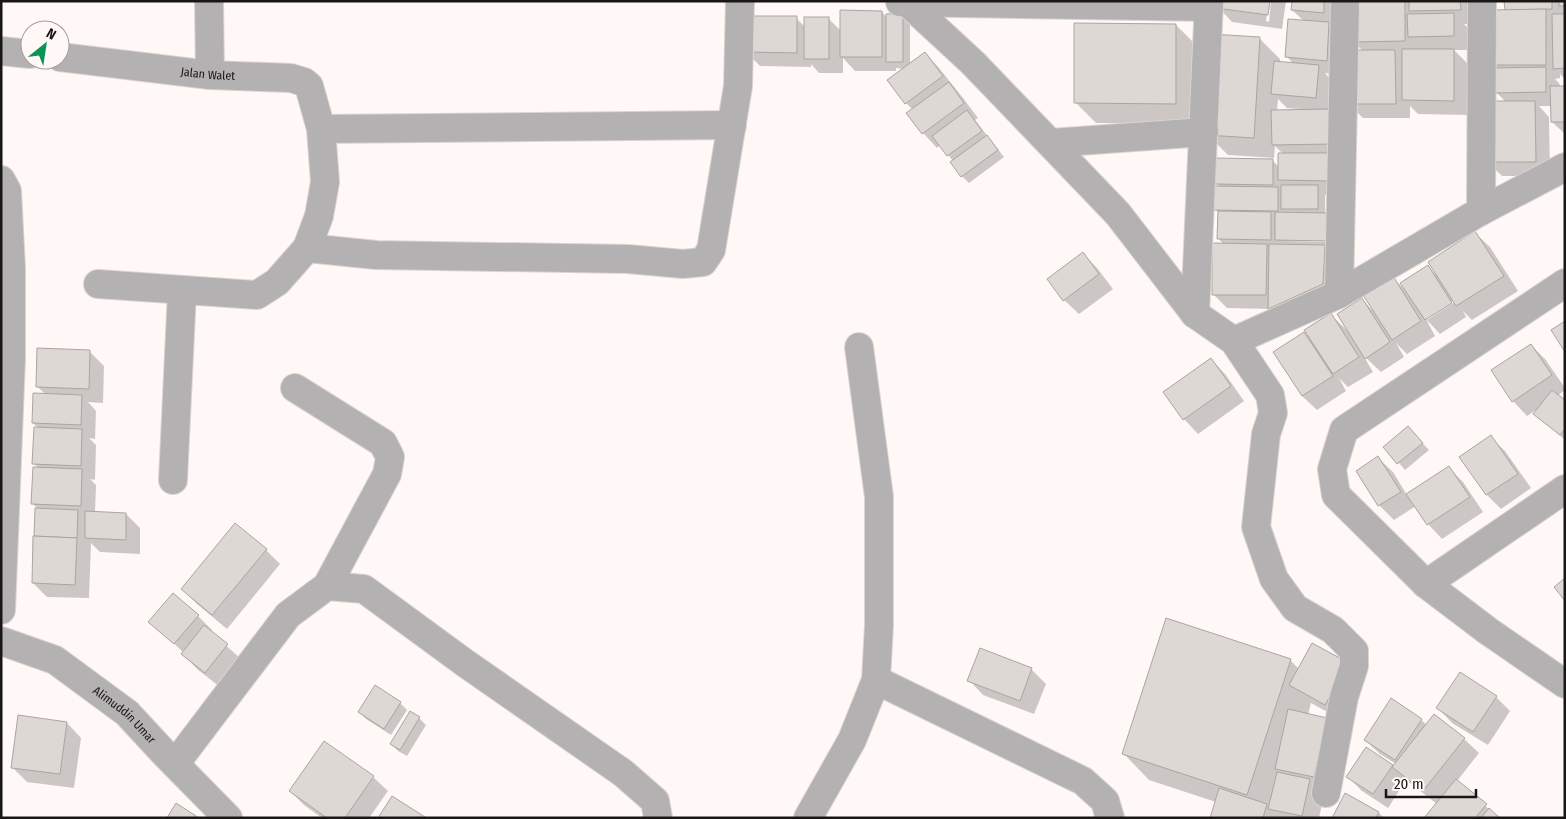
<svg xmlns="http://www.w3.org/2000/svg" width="1566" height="819" font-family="'Fira Sans Condensed',sans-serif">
<rect width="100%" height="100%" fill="#fff8f6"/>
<g fill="#0003" fill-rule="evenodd">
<polygon points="1269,1 1266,21 1269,22 1271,1 1286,1 1282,29 1232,22 1218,7"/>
<path d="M1293 1H1340L1338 27 1332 26 1343 37 1341 75 1325 73 1332 81 1330 110 1346 125 1347 158H1334L1345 169V195H1325V214H1327L1342 228V255L1333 254 1339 260 1337 298 1284 322 1270 309 1227 308 1213 294V244L1224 245 1219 239V213L1216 210V187H1220L1217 184V159L1272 160 1279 167V154H1283L1275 146 1274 158 1228 155 1207 134 1212 35 1259 38 1280 59V63L1294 64 1287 57 1289 20 1304 21 1292 10ZM1278 99 1287 108 1300 109V111H1277ZM1289 239H1334V242L1289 241Z"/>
<polygon points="1352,1 1474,1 1475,24 1464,24 1468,28 1468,50 1454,50 1468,64 1468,115 1418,114 1410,106 1410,118 1363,118 1349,104 1363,51 1353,41"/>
<polygon points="1506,1 1565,1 1565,79 1560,74 1560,78 1555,79 1559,83 1560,87 1565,87 1565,134 1552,122 1552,106 1539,106 1549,117 1550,176 1502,176 1488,162 1506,102 1496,92 1498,69 1493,65 1506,11"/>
<polygon points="882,12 887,18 903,15 910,22 910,64 925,53 939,68 963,98 978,118 975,120 1004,157 969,183 962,176 953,161 940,145 937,148 923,133 913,110 906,103 904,69 896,68 896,71 855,71 843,58 843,73 819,73 811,64 811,67 760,66 746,52 796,18 805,27 828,18 841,31"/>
<polygon points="1176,25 1197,46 1196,124 1096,123 1075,102"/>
<path d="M1475 233 1490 247 1518 291 1472 320 1463 311 1466 317 1440 334 1426 319 1435 336 1407 354 1396 343 1404 357 1381 372 1363 355 1373 372 1348 387 1339 378 1346 391 1317 410 1302 396 1304 333 1313 342 1331 315 1349 332 1362 299 1372 310 1393 278 1406 291 1428 267 1437 276ZM1457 298 1458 300 1427 320V317Z"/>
<polygon points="1083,254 1097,268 1113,289 1079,314 1064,300"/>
<polygon points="1531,345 1545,359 1565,388 1565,390 1557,396 1565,402 1565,440 1535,414 1539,408 1527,416 1513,401"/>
<polygon points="90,352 104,366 103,403 88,402 96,411 95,439 89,438 96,445 95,480 90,479 96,485 95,513 126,514 140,528 140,554 100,552 91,543 89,598 47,597 33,583 36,509 38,509 33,504 39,469 34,463 39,429 33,423 46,395 37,386"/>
<polygon points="1211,359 1225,374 1244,401 1198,434 1184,419"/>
<polygon points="1415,435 1429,450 1405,470 1385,447"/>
<polygon points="1490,437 1505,451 1531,488 1501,509 1487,495 1461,457"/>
<polygon points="1378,458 1393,472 1407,495 1449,468 1463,482 1483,512 1442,539 1428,524 1416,506 1394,520 1379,505 1357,471"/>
<polygon points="266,550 280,564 227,629 197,604 182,589"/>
<polygon points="198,616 212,630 211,632 241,659 220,687 197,669 183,654 184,653 150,621"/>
<polygon points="1312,645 1340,719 1311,703 1308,715 1326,719 1324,795 1319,818 1211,818 1216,802 1149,780 1123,753 1290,660 1299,669"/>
<polygon points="1031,669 1046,684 1034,714 983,695 969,680"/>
<polygon points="376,687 400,703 407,710 391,735 366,719 359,712"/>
<polygon points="1496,697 1510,711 1488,745 1452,723 1438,708"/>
<polygon points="419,718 426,725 407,756 398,751 391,744"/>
<polygon points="1421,720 1427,725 1464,739 1479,753 1457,781 1499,818 1425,818 1437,804 1406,780 1388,808 1362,791 1348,777 1366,749 1394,767 1396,764 1380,754 1365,740"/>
<polygon points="67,723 81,738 74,788 27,782 12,767"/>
<polygon points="373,777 388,791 369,818 322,818 304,805 290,791"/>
<polygon points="1379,813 1384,818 1333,818"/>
</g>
<g fill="#ded8d4" stroke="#aaa5a1">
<polygon points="1217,1 1270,1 1268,15 1216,8"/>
<polygon points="1292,1 1324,1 1324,13 1291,10"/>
<polygon points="1351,1 1405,1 1405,41 1352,42"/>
<polygon points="1409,1 1460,1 1461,10 1409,11"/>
<polygon points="1504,1 1552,1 1552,9 1505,10"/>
<rect x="1559" y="1" width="6" height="5"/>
<polygon points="1546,9 1546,65 1492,65 1491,10"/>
<polygon points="840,10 882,11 882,57 840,57"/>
<polygon points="903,13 903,62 886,62 886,14"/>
<polygon points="1454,13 1454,36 1408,37 1407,14"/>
<polygon points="1552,14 1565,14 1565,68 1553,69"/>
<polygon points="745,16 797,16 797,53 745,52"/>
<rect x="804" y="17" width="25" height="42"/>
<polygon points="1288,19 1329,22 1327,61 1285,57"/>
<polygon points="1074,23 1176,24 1176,104 1074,103"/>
<polygon points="1211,34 1260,37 1254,138 1206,135"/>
<polygon points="1402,49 1454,49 1454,101 1402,100"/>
<polygon points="1346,50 1395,50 1396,104 1347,104"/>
<polygon points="925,52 943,76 905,104 887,80"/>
<polygon points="1274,61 1319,65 1316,98 1271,94"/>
<polygon points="1546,67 1546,92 1495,93 1494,68"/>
<polygon points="949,82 964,103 922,134 906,113"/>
<polygon points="1550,86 1565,86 1565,122 1551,122"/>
<polygon points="1486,101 1535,101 1536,162 1487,162"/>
<polygon points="1332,109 1333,144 1272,145 1271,110"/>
<polygon points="967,110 982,131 947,156 932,136"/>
<polygon points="987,135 998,150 961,177 950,162"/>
<polygon points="1278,153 1331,153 1331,181 1278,180"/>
<polygon points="1216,158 1273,159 1273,185 1215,184"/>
<rect x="1281" y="185" width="37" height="24"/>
<polygon points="1214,186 1278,187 1278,211 1214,210"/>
<polygon points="1218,211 1271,212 1271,240 1217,239"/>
<polygon points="1275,212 1328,213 1328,241 1275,240"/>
<polygon points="1475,231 1504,276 1456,306 1428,262"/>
<polygon points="1212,243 1267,244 1266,295 1212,295"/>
<polygon points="1269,244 1325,245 1323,284 1268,309"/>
<polygon points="1083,252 1099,274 1063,301 1047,279"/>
<polygon points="1428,265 1452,303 1425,320 1400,283"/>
<polygon points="1393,276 1421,321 1392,340 1363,295"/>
<polygon points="1362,298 1390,342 1365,359 1337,314"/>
<polygon points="1331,313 1359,357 1333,374 1304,330"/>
<polygon points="1565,321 1565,352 1551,330"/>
<polygon points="1304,332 1333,376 1302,396 1273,352"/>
<polygon points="1531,344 1552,375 1512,402 1491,370"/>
<polygon points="37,348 90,350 89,389 36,387"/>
<polygon points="1211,358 1231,386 1183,420 1163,392"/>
<polygon points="1552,390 1565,400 1565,429 1560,435 1533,414"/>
<polygon points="33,393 82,395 81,425 32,423"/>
<polygon points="1408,426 1423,443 1397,464 1383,447"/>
<polygon points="34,427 82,429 81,466 32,464"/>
<polygon points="1491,435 1518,474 1486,495 1459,457"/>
<polygon points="1378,456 1401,492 1378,506 1356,471"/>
<polygon points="1449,466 1470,497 1427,525 1406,494"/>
<polygon points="33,467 82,469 81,506 31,504"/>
<polygon points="35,508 78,510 77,538 34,536"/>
<polygon points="85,511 126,513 126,540 85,538"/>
<polygon points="235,523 267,549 212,615 181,589"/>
<polygon points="33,536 77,538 75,585 32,583"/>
<polygon points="1565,578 1565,601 1554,587"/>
<polygon points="173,593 199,615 174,644 148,622"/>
<polygon points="1166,618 1291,659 1247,795 1122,754"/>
<polygon points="204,625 228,644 205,673 181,654"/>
<polygon points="1312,643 1349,663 1325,705 1289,685"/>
<polygon points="980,648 1032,668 1020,701 967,681"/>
<polygon points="1460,672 1497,696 1473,732 1436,708"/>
<polygon points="375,685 401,702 384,729 358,712"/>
<polygon points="1391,698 1422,719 1395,760 1364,740"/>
<polygon points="1288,709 1327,718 1314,777 1275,769"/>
<polygon points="410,711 420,717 400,750 390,744"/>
<polygon points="1434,714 1465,738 1423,791 1392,767"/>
<polygon points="18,715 67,722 60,774 11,768"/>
<polygon points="324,741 374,776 345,818 327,818 289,791"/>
<polygon points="1366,747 1393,765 1373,794 1346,777"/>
<polygon points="1277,772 1310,779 1302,816 1268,809"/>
<polygon points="1456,779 1487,804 1475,818 1424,818"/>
<polygon points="1219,788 1267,804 1263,818 1210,818"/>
<polygon points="1345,793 1379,812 1376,818 1332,818"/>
<polygon points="392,796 425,817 425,818 378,818"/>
<polygon points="176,803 199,818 167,818"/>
<polygon points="1489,808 1500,818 1481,818"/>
</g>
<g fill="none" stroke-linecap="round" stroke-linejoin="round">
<defs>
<g id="minor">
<polyline points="209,1 210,75"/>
<polyline points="900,2 1209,7"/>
<polyline points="907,2 973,63 1118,214 1195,314 1234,341 1270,395 1273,413 1266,434 1256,527 1274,579 1295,608 1333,630 1354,651 1354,666 1344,697 1326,793"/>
<polyline points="1,51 30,54"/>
<path id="s1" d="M60 57 210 75 291 78 304 82 309 86 321 129 325 182 319 216 307 248 277 282 257 295 98 284"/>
<polyline points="321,129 732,125"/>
<polyline points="1051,143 1204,132"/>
<polyline points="1,180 7,191 11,268 11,359 1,610"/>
<polyline points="1481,211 1482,1"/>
<polyline points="307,248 376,255 628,259 683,264 703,262 711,250 738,86 740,1"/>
<polyline points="1565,283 1344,430 1332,469 1336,495 1426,584 1488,631 1565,684"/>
<polyline points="1339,294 1345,1"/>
<polyline points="1195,314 1209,1"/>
<polyline points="1234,341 1339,294 1481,211 1565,167"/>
<polyline points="859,347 879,497 879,625 876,680 1083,781 1105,801 1110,818"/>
<polyline points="295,388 383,443 390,457 387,474 327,586"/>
<polyline points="173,480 182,291"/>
<polyline points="1426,584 1565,489"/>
<path id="s2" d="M1 641 55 660 127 713 165 754 228 818"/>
<polyline points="175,764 288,615 327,586 364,589 465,663 623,773 655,801 658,818"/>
<polyline points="808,818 852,740 876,680"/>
</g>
</defs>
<use href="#minor" stroke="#dad4d2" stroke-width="30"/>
<use href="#minor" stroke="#b4b1b2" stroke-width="28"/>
</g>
<g text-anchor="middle" stroke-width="4" stroke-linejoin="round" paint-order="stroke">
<g font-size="12" fill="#191616" stroke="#fff8f6">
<text dy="4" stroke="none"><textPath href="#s1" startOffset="149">Jalan Walet</textPath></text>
<text dy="4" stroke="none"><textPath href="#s2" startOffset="146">Alimuddin Umar</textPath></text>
</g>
</g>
<rect width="1566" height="819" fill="none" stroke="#191616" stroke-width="5"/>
<g transform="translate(45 45) rotate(30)"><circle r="24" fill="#fff8f6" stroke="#a39e9c"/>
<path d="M0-4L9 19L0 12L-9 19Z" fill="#0c9454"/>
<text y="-8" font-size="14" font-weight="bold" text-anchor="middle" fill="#191616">N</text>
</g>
<path d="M1386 789v8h90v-8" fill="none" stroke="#191616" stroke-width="2.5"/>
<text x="1394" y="789" font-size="15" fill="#191616" stroke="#fff8f6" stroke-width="4" paint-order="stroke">20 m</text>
</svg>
